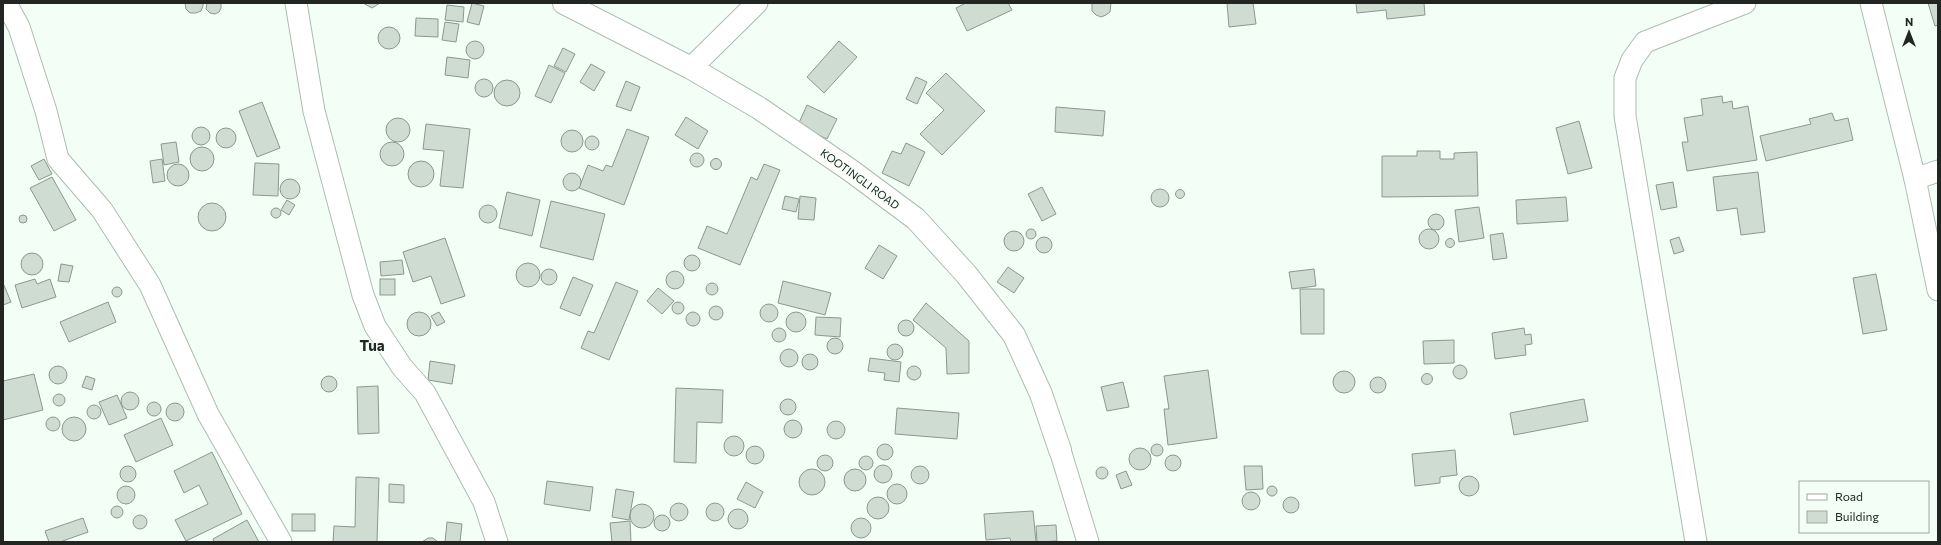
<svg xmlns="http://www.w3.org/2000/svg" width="1941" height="545" font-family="Commissioner,sans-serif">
<rect width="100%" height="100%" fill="#f3fff6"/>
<g fill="#cedcd2" stroke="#8b988f">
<polygon points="185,3 203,3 203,6 201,11 196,13 190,13 186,9"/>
<polygon points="207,3 221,3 221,8 219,12 215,14 210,13 206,9"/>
<polygon points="363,3 380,3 372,8"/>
<polygon points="472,3 484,6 479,25 467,22"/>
<polygon points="966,3 1008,3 1012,10 967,31 956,8"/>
<polygon points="1092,3 1111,3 1110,12 1106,15 1101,17 1096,15 1092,11"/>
<polygon points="1227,3 1253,3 1256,24 1229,27"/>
<polygon points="1356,3 1424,3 1425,15 1387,19 1386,10 1357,13"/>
<polygon points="1928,3 1938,3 1938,25 1935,26"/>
<polygon points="447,5 464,7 463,22 445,20"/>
<polygon points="416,18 438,19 438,37 415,36"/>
<polygon points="445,22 459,24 456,42 442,40"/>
<circle cx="389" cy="38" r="11"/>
<circle cx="475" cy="50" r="9"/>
<polygon points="839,41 857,57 824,93 807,77"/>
<polygon points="563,48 575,54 566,72 554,66"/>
<polygon points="447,57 470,60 468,78 445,75"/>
<polygon points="591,64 605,72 594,91 580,82"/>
<polygon points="549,65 565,73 551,103 535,96"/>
<polygon points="946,73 985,111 942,155 920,134 944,110 926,93"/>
<polygon points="916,77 927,82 917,104 906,99"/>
<circle cx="484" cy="88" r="9"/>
<circle cx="507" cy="93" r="13"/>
<polygon points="626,81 640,87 631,111 616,106"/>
<polygon points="1722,96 1723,103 1732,101 1733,109 1748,106 1757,160 1687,171 1682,142 1688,142 1684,118 1703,115 1701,99"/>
<polygon points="262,102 280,148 257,157 239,111"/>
<polygon points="807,105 837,119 827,139 798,125"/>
<polygon points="1056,107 1105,111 1103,136 1055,132"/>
<polygon points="1832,113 1835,121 1848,118 1853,140 1766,161 1760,136 1811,124 1809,119"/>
<polygon points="686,117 708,131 698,149 675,135"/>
<circle cx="398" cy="130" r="12"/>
<polygon points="1579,121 1592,168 1568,174 1556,128"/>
<polygon points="426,124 470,129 463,188 440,186 444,151 423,149"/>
<circle cx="201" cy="136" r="9"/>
<circle cx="226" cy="138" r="10"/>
<polygon points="627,129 649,137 624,205 579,188 588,165 603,171 606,165 612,167"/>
<circle cx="572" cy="141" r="11"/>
<circle cx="592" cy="143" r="7"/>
<circle cx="392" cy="154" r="12"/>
<polygon points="176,142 179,162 164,165 161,144"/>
<polygon points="906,143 925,152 909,186 882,173 892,151 901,154"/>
<circle cx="202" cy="159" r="12"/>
<polygon points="1417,151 1440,151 1440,159 1454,159 1454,153 1477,152 1478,196 1382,197 1382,156 1417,156"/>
<circle cx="697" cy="160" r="7"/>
<circle cx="716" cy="164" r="5.5"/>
<polygon points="44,159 52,174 39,180 31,166"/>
<polygon points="162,159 165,181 153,183 150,161"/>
<circle cx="421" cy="174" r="13"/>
<polygon points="255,163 279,164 278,196 253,195"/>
<polygon points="764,164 780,170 740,265 698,248 707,226 727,234 751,177 757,180"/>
<circle cx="178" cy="175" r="11"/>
<polygon points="1758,172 1765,232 1741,235 1737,208 1717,211 1713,177"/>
<circle cx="572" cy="182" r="9"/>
<polygon points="52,177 76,220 54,231 30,188"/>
<circle cx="290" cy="189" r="10"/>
<polygon points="1673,182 1677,207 1661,210 1656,185"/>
<polygon points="1042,187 1056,214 1042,221 1028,194"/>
<circle cx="1180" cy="194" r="4.5"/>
<circle cx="1160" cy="198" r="9"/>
<polygon points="507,192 540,200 532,236 499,228"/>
<polygon points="785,196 799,199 796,212 782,209"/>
<polygon points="800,196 816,198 814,220 798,219"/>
<polygon points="1566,197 1568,221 1517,224 1516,200"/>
<polygon points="287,200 295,205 289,215 281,210"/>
<polygon points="551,201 605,214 593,260 540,247"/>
<circle cx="212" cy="217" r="14"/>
<circle cx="488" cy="214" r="9"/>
<polygon points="1479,207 1484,238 1459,242 1455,210"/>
<circle cx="276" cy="213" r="5"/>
<circle cx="1436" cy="222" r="8"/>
<circle cx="23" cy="219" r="4"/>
<circle cx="1031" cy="234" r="5"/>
<circle cx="1429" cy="239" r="10"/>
<circle cx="1014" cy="241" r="10"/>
<polygon points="1503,233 1507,258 1493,260 1490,235"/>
<polygon points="1679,237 1684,251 1674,254 1670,240"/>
<circle cx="1044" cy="245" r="8"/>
<polygon points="445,238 465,296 441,304 431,276 413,282 403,252"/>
<circle cx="1450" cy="243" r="4.5"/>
<polygon points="879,245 897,256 883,279 865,268"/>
<circle cx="32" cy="264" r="11"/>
<circle cx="692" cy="263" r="8"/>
<polygon points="402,260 404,274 381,276 380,262"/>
<circle cx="528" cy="275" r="12"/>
<polygon points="61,264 73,266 69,282 58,281"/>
<polygon points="1008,267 1024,278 1014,293 997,282"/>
<polygon points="1314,269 1316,286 1292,289 1289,272"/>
<circle cx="549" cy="277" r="8"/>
<circle cx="675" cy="280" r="9"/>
<polygon points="1876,274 1887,330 1863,334 1853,278"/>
<polygon points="573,277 593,285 580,316 560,308"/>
<polygon points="35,279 37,284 50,279 56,297 22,308 15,285"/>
<rect x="380" y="279" width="15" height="16"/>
<polygon points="783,281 831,293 825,315 778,303"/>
<polygon points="616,282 638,291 609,360 581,348 588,331 594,333"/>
<polygon points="3,283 11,302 3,305"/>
<circle cx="712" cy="289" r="6"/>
<circle cx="117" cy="292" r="5"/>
<polygon points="658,288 674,301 662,314 647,301"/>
<polygon points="1300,289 1324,289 1324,334 1301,334"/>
<circle cx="678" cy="308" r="6"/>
<polygon points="108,302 116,322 69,342 60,322"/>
<polygon points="926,303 969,341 969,373 947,374 946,348 913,320"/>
<circle cx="769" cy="313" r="9"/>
<circle cx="716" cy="313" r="7"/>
<polygon points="439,312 445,322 437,326 431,316"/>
<circle cx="796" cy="322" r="10"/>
<circle cx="693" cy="319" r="7"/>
<circle cx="419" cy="324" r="12"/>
<polygon points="816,317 841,318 840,337 815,335"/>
<circle cx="906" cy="328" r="8"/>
<polygon points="1524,328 1525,335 1531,334 1532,344 1525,345 1526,355 1495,359 1492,333"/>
<circle cx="779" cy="335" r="7"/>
<circle cx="835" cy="346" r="8"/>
<polygon points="1454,340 1454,363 1424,364 1423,341"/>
<circle cx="895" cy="352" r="8"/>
<circle cx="789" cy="358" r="9"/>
<circle cx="810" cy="362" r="8"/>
<polygon points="870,358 901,362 899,382 884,380 885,373 868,371"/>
<polygon points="430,361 455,365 452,384 428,380"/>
<circle cx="1460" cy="372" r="7"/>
<circle cx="914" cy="373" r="7"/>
<circle cx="58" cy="375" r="9"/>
<polygon points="1208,370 1217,438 1168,445 1164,409 1169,409 1164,376"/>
<circle cx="1344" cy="382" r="11"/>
<circle cx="1427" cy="379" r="5.5"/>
<polygon points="34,374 43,410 3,420 3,381"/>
<polygon points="86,376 95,379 92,390 82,387"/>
<circle cx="329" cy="384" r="8"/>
<circle cx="1378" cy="385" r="8"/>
<polygon points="1123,382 1129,407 1107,411 1101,387"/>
<polygon points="378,386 379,433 358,434 357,387"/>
<polygon points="676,388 723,390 722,423 697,422 696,463 674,462"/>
<circle cx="130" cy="401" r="9"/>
<circle cx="59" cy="400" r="6"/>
<polygon points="117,395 127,418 109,425 99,402"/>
<circle cx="788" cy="407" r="8"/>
<polygon points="1584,399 1588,421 1514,435 1510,413"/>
<circle cx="154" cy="409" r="7"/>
<circle cx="175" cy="412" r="9"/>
<circle cx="94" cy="412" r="7"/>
<polygon points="897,408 959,413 957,439 895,434"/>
<circle cx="74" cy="429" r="12"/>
<circle cx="53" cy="424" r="7"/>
<polygon points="161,418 173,445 136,462 124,435"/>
<circle cx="793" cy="429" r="9"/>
<circle cx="836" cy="430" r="9"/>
<circle cx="734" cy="446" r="10"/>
<circle cx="1157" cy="450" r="6"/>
<circle cx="885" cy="452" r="8"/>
<circle cx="755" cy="455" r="9"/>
<circle cx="1140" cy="459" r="11"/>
<polygon points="1455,450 1457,475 1440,477 1440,483 1415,486 1412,454"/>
<polygon points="212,452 242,514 186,541 175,520 208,504 199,485 184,493 174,471"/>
<circle cx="825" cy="463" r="8"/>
<circle cx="1173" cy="463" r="8"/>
<circle cx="866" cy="463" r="7"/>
<circle cx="883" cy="474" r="9"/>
<circle cx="128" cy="474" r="8"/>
<circle cx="920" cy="475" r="9"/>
<polygon points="1244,466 1262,466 1263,489 1246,490"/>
<circle cx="1102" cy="473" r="6"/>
<circle cx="855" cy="480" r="11"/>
<circle cx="812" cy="482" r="13"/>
<polygon points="1126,471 1132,485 1121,489 1116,475"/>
<circle cx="1469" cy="486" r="10"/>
<polygon points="356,477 379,478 377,542 333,542 334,526 355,527"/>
<polygon points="547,481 593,487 590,511 544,504"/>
<polygon points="746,482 763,492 755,508 737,499"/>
<polygon points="389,484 404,485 404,503 389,502"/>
<circle cx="897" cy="494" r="10"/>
<circle cx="126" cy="495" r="9"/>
<circle cx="1272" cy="491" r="5"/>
<polygon points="616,489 634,492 629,520 612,517"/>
<circle cx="1251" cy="501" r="9"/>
<circle cx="1291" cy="505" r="8"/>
<circle cx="878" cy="508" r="11"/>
<circle cx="679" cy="512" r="9"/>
<circle cx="715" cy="512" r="9"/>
<circle cx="642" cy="516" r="12"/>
<circle cx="117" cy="512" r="6"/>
<circle cx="738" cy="519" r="10"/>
<polygon points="1033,511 1036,542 1011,542 1010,538 986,540 984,514"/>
<rect x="292" y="514" width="23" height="17"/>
<circle cx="140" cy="522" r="7"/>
<circle cx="662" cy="523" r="8"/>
<circle cx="861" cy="528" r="10"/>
<polygon points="83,518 88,532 60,542 49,542 45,531"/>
<polygon points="247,520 259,542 214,542 213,539"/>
<polygon points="630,521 631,542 612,542 610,523"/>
<polygon points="447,522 462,524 460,542 445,542"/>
<polygon points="1056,525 1057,541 1037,542 1036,526"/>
<polygon points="428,538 433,538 438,542 422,542"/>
</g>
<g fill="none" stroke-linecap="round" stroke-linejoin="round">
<defs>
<g id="street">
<polyline points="6,3 19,27 46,111 58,159 102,210 150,285 208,414 281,542"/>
<polyline points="296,3 314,111 363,295 375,326 402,367 425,393 484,502 497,542"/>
<polyline points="1871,3 1915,179 1938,290"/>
<polyline points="691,68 757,3"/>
<polyline points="1915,179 1938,171"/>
<polyline points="1060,450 1088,542"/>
<polyline points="1696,542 1625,116 1625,78 1632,60 1645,42 1745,3"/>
</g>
<polyline id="secondary" points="564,3 691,68 759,108 850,170 916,219 966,274 1014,335 1041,394 1060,450"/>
</defs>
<use href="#street" stroke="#aebcb2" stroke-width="23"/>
<use href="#secondary" stroke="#aebcb2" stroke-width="24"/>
<use href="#street" stroke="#fff" stroke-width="21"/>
<use href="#secondary" stroke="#fff" stroke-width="22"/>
</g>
<g text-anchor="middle" stroke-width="3" stroke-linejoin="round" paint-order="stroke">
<g font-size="11" fill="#212622" stroke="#f3fff6">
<text transform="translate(860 179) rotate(36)" y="4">KOOTINGLI ROAD</text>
</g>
<g font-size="15" font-weight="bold" fill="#212622" stroke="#f3fff6">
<text x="372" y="351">Tua</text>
</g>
</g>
<rect width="1941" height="545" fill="none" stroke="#212622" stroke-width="8"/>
<rect x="1799" y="481" width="130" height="52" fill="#f3fff6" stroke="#9fa8a1"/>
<rect x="1807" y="494" width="20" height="6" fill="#ffffff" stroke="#9fa8a1"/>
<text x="1835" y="501" font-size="12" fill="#212622">Road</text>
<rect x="1807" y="511" width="20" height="12" fill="#cedcd2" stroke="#9fa8a1"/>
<text x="1835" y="521" font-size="12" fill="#212622">Building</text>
<g transform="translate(1909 32)" stroke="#f3fff6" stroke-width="3" paint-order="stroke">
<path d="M0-3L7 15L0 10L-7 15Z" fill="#212622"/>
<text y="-6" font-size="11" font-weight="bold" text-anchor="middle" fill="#212622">N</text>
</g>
</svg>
